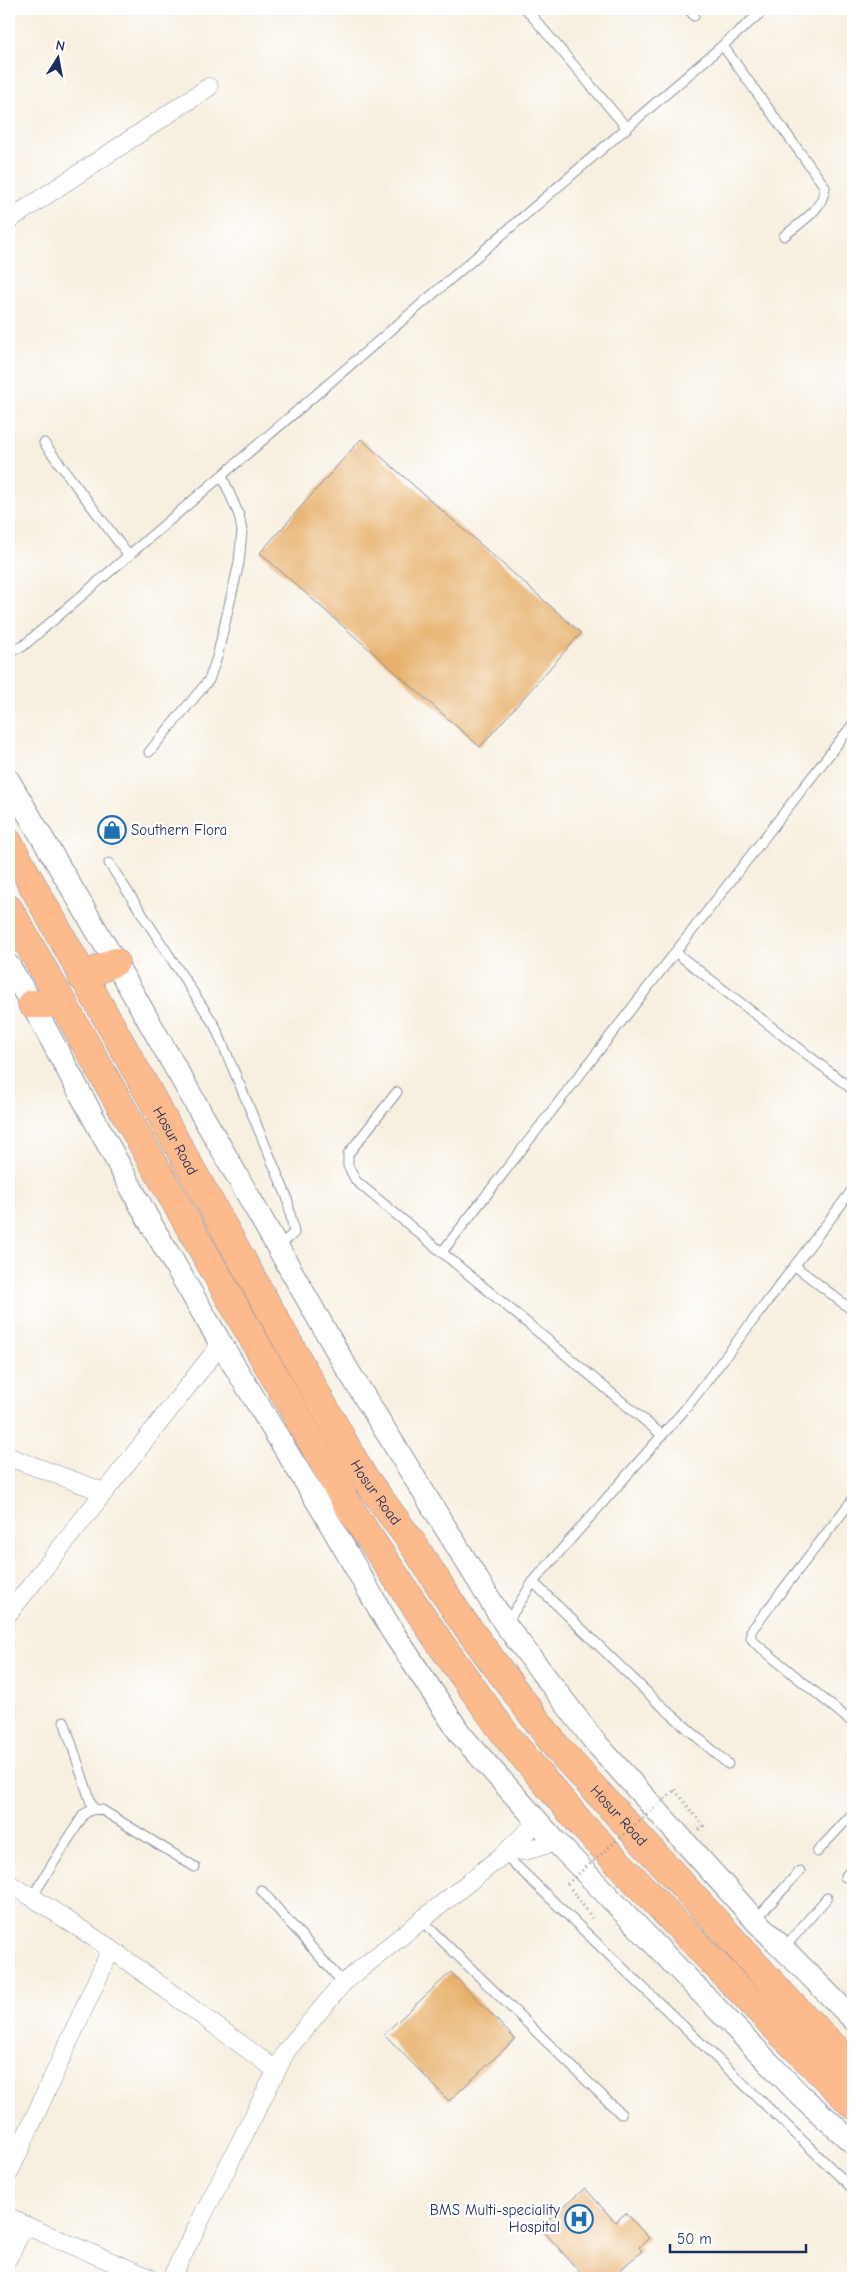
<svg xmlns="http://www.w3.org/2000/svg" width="862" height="2287" font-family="'Comic Neue',sans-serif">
<rect width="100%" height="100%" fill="#fff"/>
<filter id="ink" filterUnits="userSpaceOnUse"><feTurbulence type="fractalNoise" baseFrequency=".02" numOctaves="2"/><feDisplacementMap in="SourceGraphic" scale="10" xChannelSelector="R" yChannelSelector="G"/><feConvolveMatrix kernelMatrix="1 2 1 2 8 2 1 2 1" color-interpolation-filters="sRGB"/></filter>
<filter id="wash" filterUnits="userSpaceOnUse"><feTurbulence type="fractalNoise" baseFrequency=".0096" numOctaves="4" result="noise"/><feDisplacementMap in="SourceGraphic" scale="20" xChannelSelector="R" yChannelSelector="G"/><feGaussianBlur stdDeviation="1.12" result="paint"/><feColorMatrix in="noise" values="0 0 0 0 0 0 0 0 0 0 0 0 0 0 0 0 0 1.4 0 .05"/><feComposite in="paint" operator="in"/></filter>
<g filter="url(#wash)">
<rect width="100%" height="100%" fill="#f7efdf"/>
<g id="blocks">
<g fill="#e7b16c">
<polygon points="361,439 581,633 480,747 260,553"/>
<polygon points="451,1972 515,2039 449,2101 384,2034"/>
<polygon points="585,2188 615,2222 626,2213 649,2238 639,2247 642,2251 611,2278 585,2278 540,2227"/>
</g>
</g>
</g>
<g filter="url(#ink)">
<use href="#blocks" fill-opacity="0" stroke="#898f9e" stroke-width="1"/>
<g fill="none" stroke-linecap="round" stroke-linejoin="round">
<defs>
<g id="service">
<polyline points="526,9 627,128"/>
<polyline points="689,9 694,16"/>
<path d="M723 46 825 187C823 210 801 222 784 236"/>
<polyline points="44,443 129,556"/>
<polyline points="9,650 22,647 765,9"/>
<polyline points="149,752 209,680 217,657 239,563 242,531 239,515 222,476"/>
<polyline points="109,863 215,1026 287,1197 294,1233 279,1246"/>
<polyline points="675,952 853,1090"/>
<polyline points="397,1092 348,1154 348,1166 356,1181 662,1435"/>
<polyline points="442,1252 853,724"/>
<polyline points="795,1266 853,1311"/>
<polyline points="853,1499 751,1631 751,1638 755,1643 853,1723"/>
<polyline points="533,1582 655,1700 728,1764"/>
<polyline points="506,1624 533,1582 687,1407 853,1189"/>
<polyline points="64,1721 93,1809"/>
<polyline points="817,1852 853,1813"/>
<polyline points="504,1854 853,2189"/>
<polyline points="845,1877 853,1868"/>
<polyline points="261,1890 343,1983"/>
<polyline points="32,1897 84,1814 93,1809 102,1810 195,1867"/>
<polyline points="755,1920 800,1871"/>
<polyline points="422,1921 621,2114"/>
<polyline points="783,1949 827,1898"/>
</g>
<g id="minor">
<polyline points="9,220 209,87"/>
<polyline points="9,1457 104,1492"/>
<polyline points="9,1613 221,1344"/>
<polyline points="510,1850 524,1851 556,1842"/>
<polyline points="9,1884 32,1897 111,1949 9,2173"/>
<polyline points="111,1949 276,2070"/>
<polyline points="9,2217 24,2225 9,2257"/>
<polyline points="24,2225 150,2278"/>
<polyline points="171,2278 287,2050 343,1983 504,1854 538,1821"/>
</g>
<g id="tertiary">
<polyline points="9,781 115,962 346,1367 505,1624 595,1742 755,1920 853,2019"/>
<polyline points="9,966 32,1004 147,1217 221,1344 320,1506 392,1631 461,1735 556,1842 800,2095 853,2143"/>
</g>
<g id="trunk">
<path id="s1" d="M9 843 361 1473 413 1544 462 1620 558 1749 790 2003 853 2066"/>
<polyline points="9,909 347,1504 442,1646 508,1738 582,1825 783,2035 853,2105"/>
<polyline points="82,977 115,962"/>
<polyline points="32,1004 64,1004"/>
</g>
</defs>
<use href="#service" stroke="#898f9e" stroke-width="11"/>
<use href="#minor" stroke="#898f9e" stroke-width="19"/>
<use href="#tertiary" stroke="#898f9e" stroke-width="24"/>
<use href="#trunk" stroke="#898f9e" stroke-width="29"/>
<g stroke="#898f9e" stroke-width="3" stroke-dasharray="1 4" stroke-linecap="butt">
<polyline points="675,1790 703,1826 699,1830"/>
<polyline points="571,1889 592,1918"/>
</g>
<use href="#service" stroke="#fff" stroke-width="9"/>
<use href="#minor" stroke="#fff" stroke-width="18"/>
<use href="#tertiary" stroke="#fff" stroke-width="22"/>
<use href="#trunk" stroke="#fcba8d" stroke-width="28"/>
<polyline stroke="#898f9e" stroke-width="3" stroke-dasharray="1 4" stroke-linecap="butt" points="567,1884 675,1790"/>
</g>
</g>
<defs>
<symbol id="shop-ring" viewBox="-11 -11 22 22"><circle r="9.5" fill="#fff" stroke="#1f6fb2" stroke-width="1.5"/><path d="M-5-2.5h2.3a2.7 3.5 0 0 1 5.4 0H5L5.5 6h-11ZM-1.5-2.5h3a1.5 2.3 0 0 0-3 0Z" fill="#1f6fb2"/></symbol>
<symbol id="hospital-ring" viewBox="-11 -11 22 22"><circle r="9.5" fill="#fff" stroke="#1f6fb2" stroke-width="1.5"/><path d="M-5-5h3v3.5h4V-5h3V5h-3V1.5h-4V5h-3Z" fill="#1f6fb2"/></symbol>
</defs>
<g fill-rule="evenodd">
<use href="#shop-ring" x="96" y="814" width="32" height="32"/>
<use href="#hospital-ring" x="563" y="2203" width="32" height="32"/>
</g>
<g text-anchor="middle" stroke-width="4.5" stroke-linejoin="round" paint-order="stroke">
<g font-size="15" fill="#1b2f5e" stroke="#fff" text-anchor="start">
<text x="131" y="835">Southern Flora</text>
<text x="560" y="2215" text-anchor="end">BMS Multi-speciality<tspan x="560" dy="17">Hospital</tspan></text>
</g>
<g font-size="15" fill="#1b2f5e" stroke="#fff">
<text dy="5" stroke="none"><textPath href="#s1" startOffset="341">Hosur Road</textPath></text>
<text dy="5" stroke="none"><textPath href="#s1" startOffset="746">Hosur Road</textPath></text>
<text dy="5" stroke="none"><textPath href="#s1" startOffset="1151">Hosur Road</textPath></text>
</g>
</g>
<rect width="862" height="2287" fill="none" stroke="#fff" stroke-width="30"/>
<g transform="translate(58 58) rotate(11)" stroke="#ffffff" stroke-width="4" paint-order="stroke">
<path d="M0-4L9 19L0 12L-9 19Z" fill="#1b2f5e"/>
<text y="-8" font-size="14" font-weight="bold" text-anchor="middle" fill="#1b2f5e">N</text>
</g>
<path d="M670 2244v8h136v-8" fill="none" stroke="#1b2f5e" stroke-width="2.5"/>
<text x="677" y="2244" font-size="15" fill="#1b2f5e" stroke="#ffffff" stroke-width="4" paint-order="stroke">50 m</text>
</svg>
